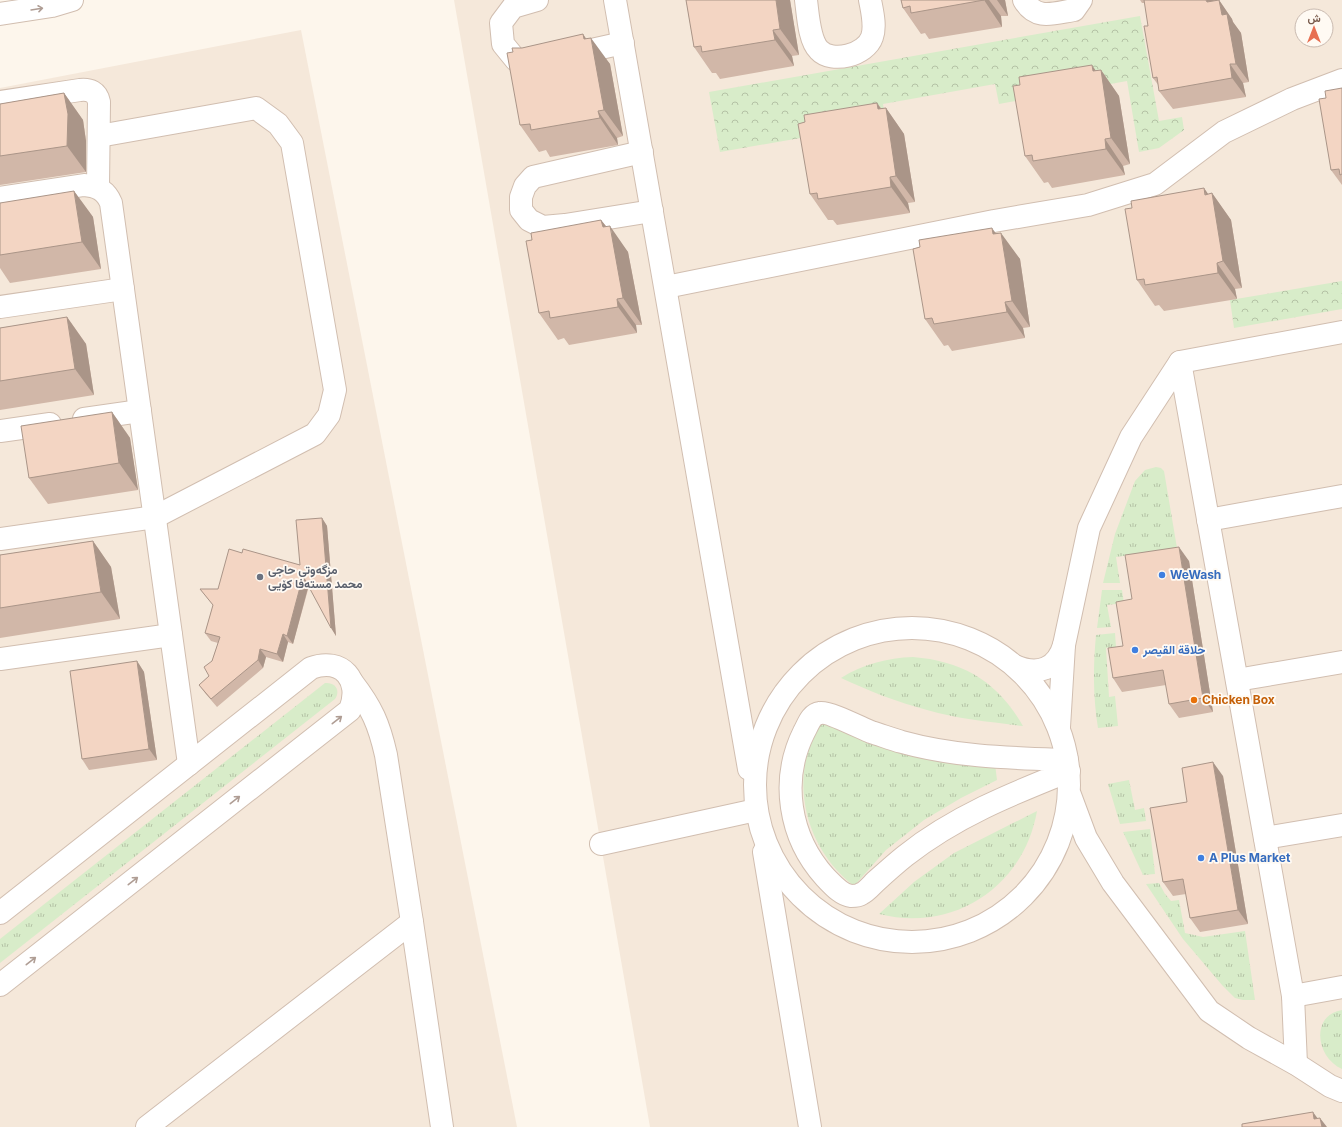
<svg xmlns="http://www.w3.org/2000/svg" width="1342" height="1127" font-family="Inter,Vazirmatn,sans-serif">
<defs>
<pattern id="grass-tufts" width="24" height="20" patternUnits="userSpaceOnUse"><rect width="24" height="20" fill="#d8ecc9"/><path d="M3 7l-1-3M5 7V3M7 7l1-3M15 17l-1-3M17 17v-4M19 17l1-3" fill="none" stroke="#b4c2a5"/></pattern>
<pattern id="park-crowns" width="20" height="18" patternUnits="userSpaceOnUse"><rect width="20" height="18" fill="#d8ecc9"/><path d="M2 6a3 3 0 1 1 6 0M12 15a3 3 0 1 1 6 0" fill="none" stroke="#b4c2a5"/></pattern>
</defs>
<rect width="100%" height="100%" fill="#fdf6ec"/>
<g fill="#f5e8da" fill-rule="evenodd">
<path d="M454 0H1342V1127H650ZM1302 16H1326V40H1302Z"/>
<polygon points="301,30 517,1127 0,1127 0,88"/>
</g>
<g fill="url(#grass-tufts)">
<polygon points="1156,467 1161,468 1164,471 1177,548 1116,557 1120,583 1103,583 1115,534 1135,481 1145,470"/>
<polygon points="1102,590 1122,590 1124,603 1107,605 1111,627 1097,628"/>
<path d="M1115 633 1116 647 1106 648 1109 697 1115 696 1118 726 1098 728C1093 697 1093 666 1096 635Z"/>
<path d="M913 657C963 661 998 682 1023 726 991 722 958 719 927 710 897 702 869 691 841 678 863 664 887 658 913 657Z"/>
<path d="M325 683C335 682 341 690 335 699L0 963V939Z"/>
<path d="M821 722 995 764 997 780 961 798 924 820 886 850 854 886C812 854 793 798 809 748 812 739 817 731 821 722Z"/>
<polygon points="1129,780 1135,810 1144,808 1146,821 1120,824 1108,784"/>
<path d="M1037 811C1024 886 954 933 879 914L914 882 954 853Z"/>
<polygon points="1150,829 1155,874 1143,875 1123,832"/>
<polygon points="1159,883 1165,894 1171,901 1179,900 1185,933 1203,937 1245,931 1255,1000 1243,1000 1235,998 1222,985 1183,939 1146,884"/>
<path d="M1342 1010V1069C1316 1058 1310 1015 1342 1010Z"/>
</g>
<g fill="url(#park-crowns)">
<polygon points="1140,16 1159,121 1182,117 1184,130 1159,148 1139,152 1127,81 999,104 995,84 883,104 886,123 720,152 709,92"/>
<polygon points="1342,281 1342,309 1234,328 1230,300"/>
</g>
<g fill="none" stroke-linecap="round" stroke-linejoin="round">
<defs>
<g id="minor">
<polyline points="615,0 749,769"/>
<path d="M806 0C808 15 809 40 819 50 832 64 866 55 872 37 876 26 872 11 870 0"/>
<path d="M1024 0C1036 21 1054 13 1074 10L1081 0"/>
<polyline points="0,14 52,6 72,0"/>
<polyline points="569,55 623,43"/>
<polyline points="536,62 516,60 503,44 501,23 513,7 537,0"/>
<path d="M0 102 80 90C90 89 97 92 99 102L98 187"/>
<polyline points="642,152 533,177 525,186 521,197 521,210 529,220 543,227 565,225 652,211"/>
<path d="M0 198 84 185C98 186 106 191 111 203L189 764"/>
<polyline points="666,287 994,221 1088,205 1155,184 1224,132 1292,99 1342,80"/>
<polyline points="0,307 123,289"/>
<polyline points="1180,362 1293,996 1296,1064"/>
<polyline points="84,419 140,411"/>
<polyline points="0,431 50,424"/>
<polyline points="1208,520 1342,496"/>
<polyline points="0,539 155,517 315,434 329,415 335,390 292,143 278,124 256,108 99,136"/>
<circle cx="912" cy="785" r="157"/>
<polyline points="0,659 171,635"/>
<path d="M1015 666C1038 676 1057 669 1064 645"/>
<polyline points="1237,680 1342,662"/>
<path d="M352 682C372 708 379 724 386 755L412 922 442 1127"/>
<polyline points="1059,727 1064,645 1089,528 1131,437 1180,362 1342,332"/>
<path d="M1067 760C1011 758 956 757 902 742 891 739 881 735 871 732 861 728 828 711 820 713 811 714 808 725 804 732 780 780 789 837 825 877 832 884 841 895 851 896 854 896 858 896 861 894 866 892 871 886 875 882 885 873 895 864 905 856 954 817 1011 794 1069 771"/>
<polyline points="1070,795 1086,838 1113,883 1209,1011 1249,1038 1296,1064 1330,1086 1342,1091"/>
<polyline points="1265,838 1342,825"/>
<polyline points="601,844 756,810"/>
<polyline points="764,852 810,1127"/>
<path d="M0 913 311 668C342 657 362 680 350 710L0 985"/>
<polyline points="1293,996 1342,987"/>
<polyline points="147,1127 412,922"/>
</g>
</defs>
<use href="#minor" stroke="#d1beb0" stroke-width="24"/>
<use href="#minor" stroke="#fff" stroke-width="22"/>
</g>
<g fill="#d1b7a8">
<polygon points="686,0 790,0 799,55 792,56 794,66 720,79 716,73 712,73 694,47"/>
<polygon points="901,0 1005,0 1008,16 1001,16 1002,27 929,39 925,33 921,34 903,8"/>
<polygon points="1140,0 1219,0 1232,19 1233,22 1241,33 1249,82 1243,83 1246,97 1173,109 1159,91 1159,86 1153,78 1148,26 1145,3 1142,3"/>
<polygon points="583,34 586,39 610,64 623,136 617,138 618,145 550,157 546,150 539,152 520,125 513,52"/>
<polygon points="1101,70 1119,96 1130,164 1123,166 1125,175 1052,188 1048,182 1044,183 1025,156 1020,85"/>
<polygon points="1342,88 1342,185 1331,170 1326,98"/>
<polygon points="64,93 83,120 86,141 86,172 0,185 0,104"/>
<polygon points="877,103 881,108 886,108 904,134 915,202 908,203 910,213 837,225 833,220 828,220 810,194 805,122"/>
<polygon points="1204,188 1208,194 1212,193 1231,220 1242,288 1235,289 1237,299 1164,311 1159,305 1155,306 1137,280 1132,208"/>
<polygon points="74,191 93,217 101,269 10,283 0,268 0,255"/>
<polygon points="601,220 606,226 628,252 642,325 636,325 637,333 569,345 564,338 558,340 539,313 532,240"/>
<polygon points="996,234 1020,259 1030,327 1023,328 1025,338 952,351 948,345 944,346 925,319"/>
<polygon points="67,317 86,344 94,395 0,410 0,328"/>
<polygon points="112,412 130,438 138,490 48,504 29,478"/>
<polygon points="322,518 327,526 336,636 309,586 293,644 288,642 283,662 266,657 263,668 217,707 205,693 199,685 209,676 212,661 218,643 211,641 205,633 213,605 200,589 218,589 242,553 300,565"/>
<polygon points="93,541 111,567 120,619 0,638 0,555"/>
<polygon points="1189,561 1213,712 1179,718 1169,704 1166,685 1122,692 1113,678 1123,646 1132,599"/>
<polygon points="137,661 144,672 157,760 89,770 82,759"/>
<polygon points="1223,776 1248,924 1200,932 1190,918 1186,894 1173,896 1163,882"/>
</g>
<g fill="#aa9588">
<polygon points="776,0 790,0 799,55 780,29"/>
<polygon points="984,0 989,0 1001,16 1002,27"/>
<polygon points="997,0 1005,0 1008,16"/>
<polygon points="1206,0 1217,0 1207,2"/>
<polygon points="1219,0 1232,19 1233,22 1241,33 1249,82 1236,64 1222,15"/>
<polygon points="773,30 792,56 794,66 775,40"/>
<polygon points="583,34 593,49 591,38 610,64 623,136 604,110"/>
<polygon points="1230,64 1243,83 1246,97 1232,78"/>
<polygon points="1092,65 1102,80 1101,70 1119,96 1130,164 1111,138 1093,71"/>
<polygon points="64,93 83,120 86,141 86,172 67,146"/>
<polygon points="877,103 887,118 886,108 904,134 915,202 896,176 878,109"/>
<polygon points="598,111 617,138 618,145 600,118"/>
<polygon points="1105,139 1123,166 1125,175 1106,149"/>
<polygon points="890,177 908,203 910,213 891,187"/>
<polygon points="1204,188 1214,203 1212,193 1231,220 1242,288 1223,261"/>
<polygon points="74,191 93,217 101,269 82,242"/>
<polygon points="601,220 612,234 610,226 628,252 642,325 623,298 603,227"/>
<polygon points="992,228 1003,243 1001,233 1020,259 1030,327 1012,301 993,234"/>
<polygon points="1217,263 1235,289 1237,299 1218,273"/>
<polygon points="617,299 636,325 637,333 618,307"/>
<polygon points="1005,302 1023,328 1025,338 1007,312"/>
<polygon points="67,317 86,344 94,395 75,369"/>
<polygon points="112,412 130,438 138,490 119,463"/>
<polygon points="322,518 327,526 336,636 331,628"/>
<polygon points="93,541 111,567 120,619 101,592"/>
<polygon points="1179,547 1189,561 1213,712 1203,698"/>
<polygon points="303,576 309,584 293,644 287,636"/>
<polygon points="283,634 288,642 283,662 277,654"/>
<polygon points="260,649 266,657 263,668 258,660"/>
<polygon points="137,661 144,672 157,760 149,749"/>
<polygon points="1213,762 1223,776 1248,924 1238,910"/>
<polygon points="1313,1112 1321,1123 1320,1118 1327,1127 1320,1127 1314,1119"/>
</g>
<g fill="#f3d5c3" stroke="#aa9588">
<polygon points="686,0 776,0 780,29 773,30 775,40 702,52 701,46 694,47"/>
<polygon points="901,0 984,0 911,13 910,6 903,8"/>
<polygon points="1144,0 1206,0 1207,2 1219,0 1222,15 1227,14 1236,64 1230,64 1232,78 1159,91 1157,77 1153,78 1144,26 1148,26"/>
<polygon points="583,34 584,39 591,38 604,110 598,111 600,118 531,130 530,124 520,125 507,53 513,52 512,48 522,48"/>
<polygon points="1092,65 1093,71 1101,70 1111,138 1105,139 1106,149 1033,161 1032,155 1025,156 1013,86 1020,85 1019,77"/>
<polygon points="1342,88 1342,174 1340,175 1339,169 1331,170 1319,99 1326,98 1325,91"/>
<polygon points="64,93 68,114 67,146 0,156 0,104"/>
<polygon points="877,103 878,109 886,108 896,176 890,177 891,187 818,199 817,193 810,194 798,124 805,122 804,115"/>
<polygon points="1204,188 1205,195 1212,193 1223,261 1217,263 1218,273 1145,285 1144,279 1137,280 1125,209 1132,208 1131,201"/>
<polygon points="74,191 82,242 0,255 0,203"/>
<polygon points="601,220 603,227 610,226 623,298 617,299 618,307 550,318 549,311 539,313 526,241 532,240 531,233"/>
<polygon points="992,228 993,234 1001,233 1012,301 1005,302 1007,312 934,324 932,318 925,319 913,249 920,247 919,240"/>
<polygon points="67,317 75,369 0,381 0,328"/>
<polygon points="112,412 119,463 29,478 21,426"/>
<polygon points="322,518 331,628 303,576 287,636 283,634 277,654 260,649 258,660 211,699 199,685 209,676 204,667 212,661 220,637 205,633 213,605 200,589 218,589 229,549 242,553 243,549 300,565 296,520"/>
<polygon points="93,541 101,592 0,608 0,555"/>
<polygon points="1179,547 1203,698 1169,704 1163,670 1113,678 1108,648 1123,646 1116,602 1132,599 1125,555"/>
<polygon points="137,661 149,749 82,759 70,671"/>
<polygon points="1213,762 1238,910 1190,918 1183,879 1163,882 1150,808 1187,802 1182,768"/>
<polygon points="1313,1112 1314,1119 1320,1118 1322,1127 1242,1127 1242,1124"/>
</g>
<defs><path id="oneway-shaft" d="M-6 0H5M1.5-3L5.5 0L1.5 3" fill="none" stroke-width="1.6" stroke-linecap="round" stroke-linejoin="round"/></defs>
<g stroke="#af9d94">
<use href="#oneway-shaft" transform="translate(37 9) rotate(-9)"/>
<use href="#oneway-shaft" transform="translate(337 720) rotate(-38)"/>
<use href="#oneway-shaft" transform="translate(235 800) rotate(-38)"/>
<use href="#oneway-shaft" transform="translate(133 881) rotate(-38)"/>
<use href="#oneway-shaft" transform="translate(31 961) rotate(-38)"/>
</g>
<g fill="#3f7fe0" stroke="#fffaf3" stroke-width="1.5">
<circle cx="1162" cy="575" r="4"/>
<circle cx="1135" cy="650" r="4"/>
<circle cx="1201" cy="858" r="4"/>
</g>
<circle fill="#6b7280" stroke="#fffaf3" stroke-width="1.5" cx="260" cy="577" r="4"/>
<circle fill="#e8710a" stroke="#fffaf3" stroke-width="1.5" cx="1194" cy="700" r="4"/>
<g text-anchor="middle" stroke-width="3.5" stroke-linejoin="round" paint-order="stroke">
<g font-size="12" font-weight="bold" fill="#5b616d" stroke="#fffaf3" text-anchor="start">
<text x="268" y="574">مزگەوتی حاجی<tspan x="268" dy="14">محمد مستەفا کۆیی</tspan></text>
</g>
<g font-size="12" font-weight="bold" fill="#366cbe" stroke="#fffaf3" text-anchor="start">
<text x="1170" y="579">WeWash</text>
<text x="1143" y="654">حلاقة القيصر</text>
<text x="1209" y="862">A Plus Market</text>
</g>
<g font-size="12" font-weight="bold" fill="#c56008" stroke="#fffaf3" text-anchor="start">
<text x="1202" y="704">Chicken Box</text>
</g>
</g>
<g transform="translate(1314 28)"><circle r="19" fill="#fffaf3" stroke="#cabbb1"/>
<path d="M0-3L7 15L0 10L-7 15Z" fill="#e76f51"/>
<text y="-6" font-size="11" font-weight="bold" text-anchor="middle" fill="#7a5c4d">ش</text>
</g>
</svg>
